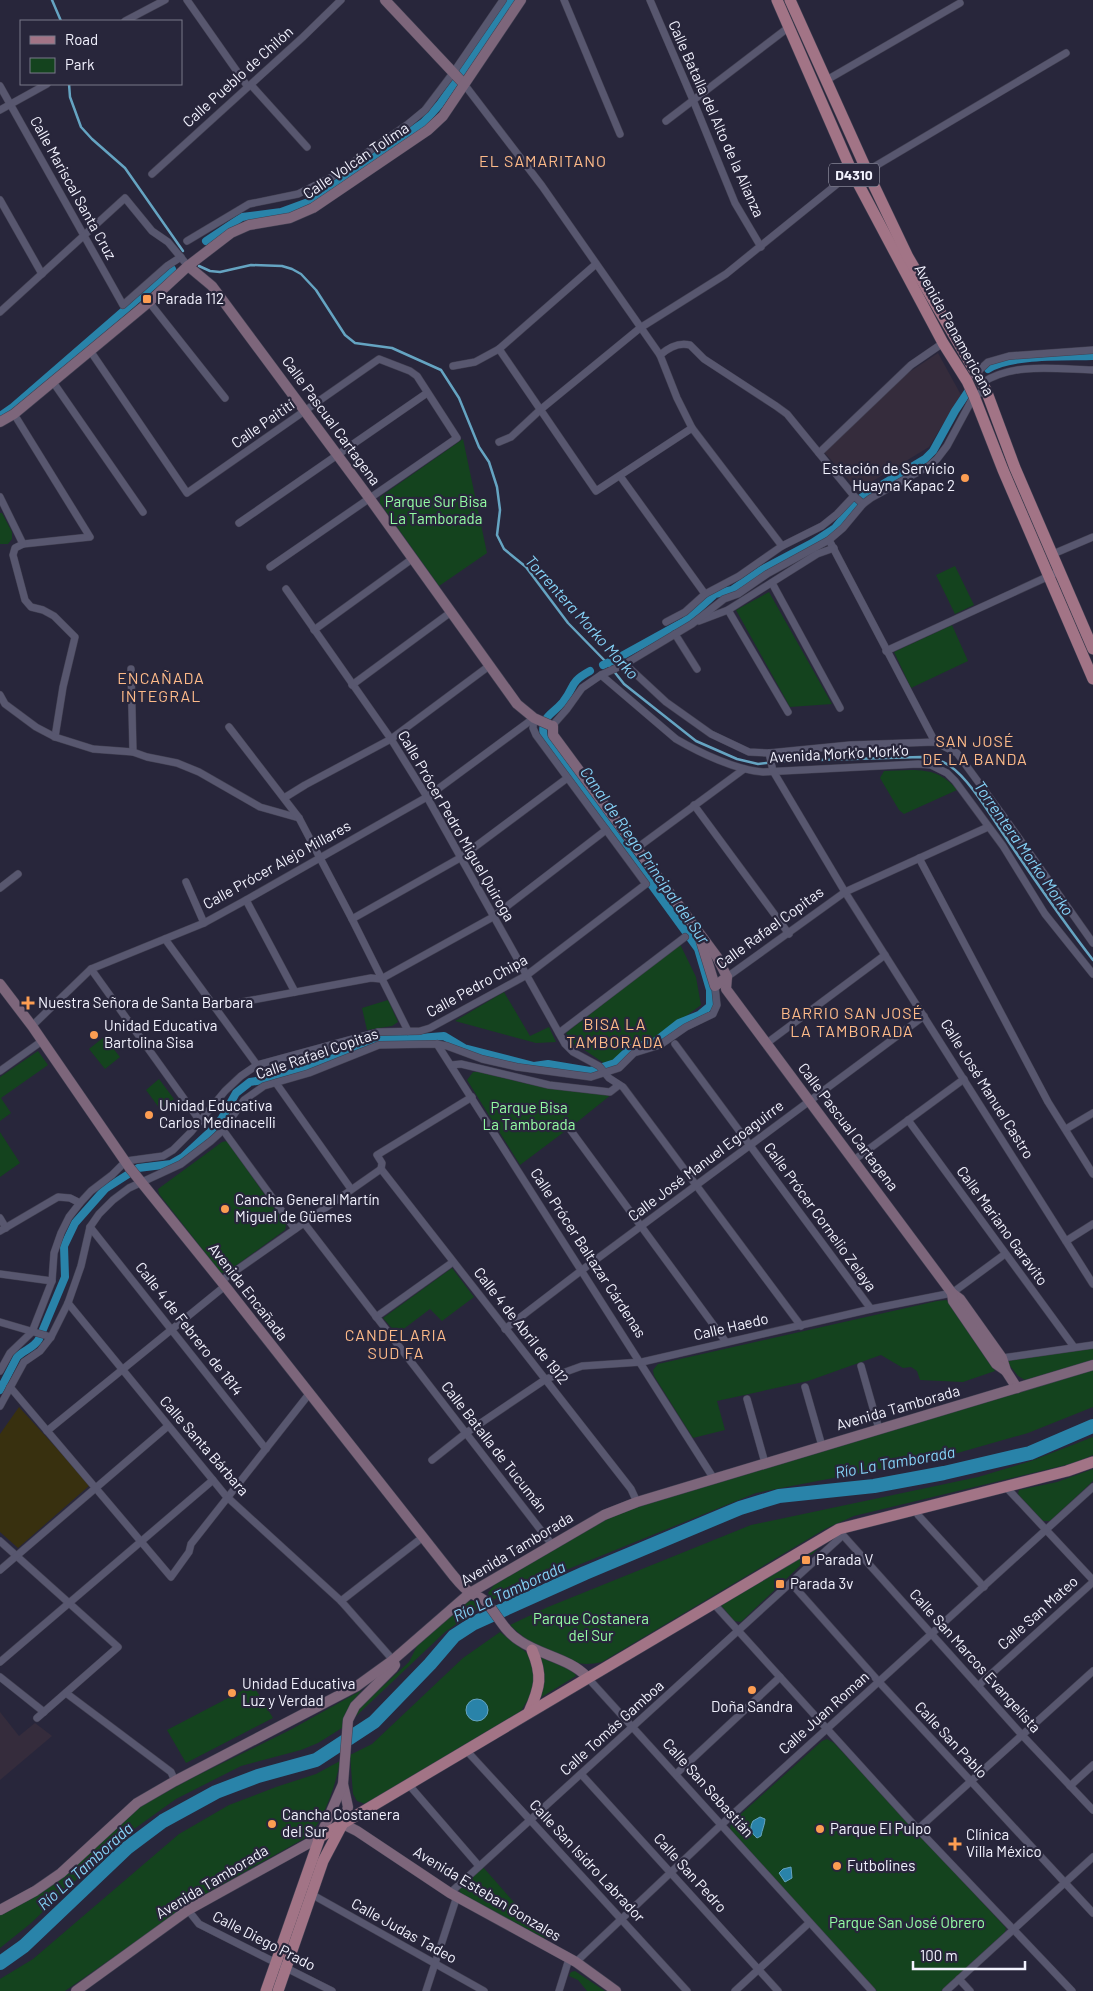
<svg xmlns="http://www.w3.org/2000/svg" width="1093" height="1991" font-family="Barlow,sans-serif">
<rect width="100%" height="100%" fill="#28263b"/>
<g fill="#352c3c">
<polygon points="938,353 961,395 929,447 858,490 824,452 905,375"/>
<polygon points="0,1712 19,1736 35,1723 52,1736 0,1780"/>
</g>
<g fill="#14431e">
<polygon points="463,439 487,553 439,586 380,503 380,497"/>
<polygon points="0,513 2,513 12,532 12,539 8,544 0,544"/>
<polygon points="955,566 974,605 955,614 936,575"/>
<polygon points="769,592 832,704 790,707 736,610"/>
<polygon points="952,625 968,661 911,688 894,652"/>
<path d="M911 770C931 770 944 774 957 790L904 814 899 810 880 778 884 771Z"/>
<polygon points="680,944 696,977 701,1005 654,1040 631,1045 624,1049 614,1062 605,1064 586,1051 574,1045 566,1033"/>
<polygon points="504,992 530,1036 549,1027 556,1042 536,1043 455,1021"/>
<polygon points="388,1000 398,1022 392,1026 367,1030 362,1008"/>
<polygon points="104,1037 120,1057 105,1069 89,1049"/>
<polygon points="38,1051 48,1065 1,1098 11,1113 0,1121 0,1077"/>
<polygon points="473,1072 479,1072 528,1084 612,1094 576,1123 566,1124 564,1132 520,1165 467,1080"/>
<polygon points="159,1079 174,1099 160,1109 146,1090"/>
<polygon points="0,1132 20,1163 0,1177"/>
<polygon points="227,1141 286,1225 285,1230 227,1272 221,1273 159,1194 158,1189 222,1142"/>
<polygon points="452,1268 474,1297 442,1321 430,1309 397,1334 383,1318"/>
<polygon points="946,1300 953,1303 995,1371 963,1382 920,1380 917,1371 911,1367 903,1368 881,1355 808,1381 717,1401 725,1430 693,1438 654,1376 653,1370 658,1364 937,1301"/>
<polygon points="1093,1347 1093,1360 1025,1380 1018,1376 1007,1362 1009,1360"/>
<polygon points="1093,1369 1093,1407 1028,1433 947,1456 756,1493 492,1600 488,1593 494,1585 606,1519 641,1506"/>
<path d="M1093 1437V1455L1074 1463 854 1516 825 1529 602 1662C597 1663 591 1664 586 1664 559 1662 528 1643 510 1625L548 1607 751 1525 978 1477 1031 1461Z"/>
<polygon points="1093,1469 1093,1481 1050,1521 1043,1521 1018,1494 1019,1490 1057,1482"/>
<polygon points="826,1541 741,1622 734,1621 721,1605"/>
<polygon points="469,1601 476,1601 482,1606 445,1632 352,1720 353,1715 372,1696 409,1662 418,1644"/>
<polygon points="500,1632 527,1653 532,1662 535,1688 521,1711 365,1804 357,1801 353,1794 350,1755 372,1744 463,1658"/>
<polygon points="540,1657 574,1671 576,1676 540,1698"/>
<polygon points="253,1685 273,1718 186,1763 167,1730"/>
<path d="M362 1690C352 1702 344 1711 342 1728L318 1743 301 1750 241 1766 176 1799 116 1842 30 1924 0 1948V1915L50 1886 70 1872 124 1820 143 1805 192 1778 290 1730Z"/>
<polygon points="827,1739 834,1743 1006,1928 1005,1932 941,1991 877,1991 730,1830 731,1823 822,1741"/>
<path d="M340 1761C337 1781 323 1824 307 1837L200 1897 65 1991H0V1979L33 1959 179 1834 229 1805 276 1787 316 1774Z"/>
<polygon points="483,1867 546,1939 461,1894 459,1889"/>
<polygon points="575,1971 605,1991 587,1991 578,1980 569,1976 571,1972"/>
</g>
<polygon fill="#38300f" points="19,1407 90,1485 18,1548 0,1532 0,1434"/>
<g fill="#2983a9" stroke="#65a4c2">
<circle cx="477" cy="1710" r="11"/>
<path d="M760 1817 765 1819C765 1824 762 1830 761 1836L757 1838C751 1833 749 1828 753 1821Z"/>
<polygon points="791,1867 792,1878 785,1882 779,1873 783,1869"/>
</g>
<g fill="none" stroke-linecap="round" stroke-linejoin="round">
<g stroke="#65a4c2" stroke-width="2.5">
<polyline points="52,0 61,21"/>
<polyline points="69,84 70,97 81,127 92,139 125,168 183,251"/>
<path d="M199 266 210 271 220 272 251 265 282 266 292 269 301 274 316 290 345 335 355 343 392 348 441 370 459 398 479 447 489 462 497 487 500 510 497 535 504 549 526 567 568 623 609 665 624 684 696 741 737 759 758 764 783 761 921 757C932 758 942 760 950 766 969 779 989 813 1002 832 1032 876 1061 919 1093 960"/>
</g>
<g stroke="#2983a9" stroke-width="8">
<polyline points="206,241 242,217 281,212 311,201 424,122 440,104 511,0"/>
<path d="M988 369C1010 354 1066 357 1093 356"/>
<polyline points="0,416 13,407 172,269"/>
<polyline points="618,658 685,621 715,594 732,590 761,570 812,543 835,528 857,501 865,495 925,459 933,451 955,411 969,390"/>
<polyline points="603,665 612,661"/>
<path d="M0 1390 17 1357C24 1350 34 1348 39 1339L65 1277 64 1246 75 1223 105 1189 138 1168 171 1164 183 1157 210 1132 222 1118 236 1093 250 1082 276 1078 314 1066 383 1038 407 1039 444 1036 464 1048 534 1066 548 1064 590 1071 615 1063 631 1048 656 1041 679 1023 699 1015 710 1006V990L698 949 544 737C540 716 551 716 563 702 576 686 568 683 590 671"/>
</g>
<polyline stroke="#2983a9" stroke-width="14" points="0,1963 24,1946 127,1848 163,1821 216,1792 258,1776 316,1760 374,1722 430,1664 454,1636 474,1623 585,1573 740,1508 779,1496 874,1486 944,1473 1030,1453 1093,1426"/>
<defs>
<g id="street">
<polyline points="187,0 248,87"/>
<polyline points="564,0 620,134"/>
<polyline points="650,0 693,100 735,203 761,247"/>
<polyline points="125,21 165,0"/>
<polyline points="825,81 960,3"/>
<polyline points="464,84 542,186 660,355 677,398 692,428 782,546"/>
<polyline points="251,85 307,147"/>
<polyline points="0,86 123,305 167,266 181,257"/>
<polyline points="0,110 47,84"/>
<polyline points="666,121 789,27"/>
<polyline points="867,171 1066,53"/>
<polyline points="152,174 303,37 341,0"/>
<polyline points="0,200 42,274"/>
<polyline points="187,241 249,204 298,194 332,177 408,124 425,110 453,73 503,0"/>
<polyline points="149,302 225,398"/>
<polyline points="0,312 125,198 152,231 168,242 188,266"/>
<polyline points="499,349 596,491 692,428"/>
<polyline points="91,352 187,493 379,359 410,371 417,376 457,438 270,567"/>
<path d="M660 355C668 348 679 342 690 345L704 359 776 406 787 414 854 496 863 504"/>
<polyline points="453,366 475,362 499,349 596,264"/>
<polyline points="974,375 988,362 1009,356 1093,350"/>
<polyline points="53,382 143,512"/>
<path d="M982 383C1013 362 1056 369 1093 370"/>
<polyline points="14,414 90,537 23,544"/>
<polyline points="499,442 511,437 540,410 640,328 726,274 852,172"/>
<polyline points="819,453 911,365 943,343"/>
<polyline points="620,476 705,594"/>
<polyline points="0,497 23,544 15,548 13,555 25,600 31,607 43,610 54,616 75,637 63,687 55,737"/>
<polyline points="239,523 427,393"/>
<polyline points="829,540 935,742"/>
<polyline points="1053,554 1093,537"/>
<polyline points="772,583 840,708"/>
<polyline points="286,589 391,739 427,797 565,1044 573,1052 599,1066 609,1078 623,1087 801,1326"/>
<polyline points="728,610 788,712"/>
<polyline points="699,621 728,610 817,554 834,548"/>
<polyline points="666,622 685,612 705,594 739,576 782,546 822,526 837,514 854,496"/>
<polyline points="314,630 412,559"/>
<polyline points="675,634 697,669"/>
<polyline points="886,651 1060,571"/>
<polyline points="625,664 666,702 711,734 749,752 769,753 850,745 935,742 957,753 1004,817 1093,943"/>
<polyline points="131,669 133,752"/>
<path d="M601 675 676 739C700 753 736 770 763 772L918 764 931 765 947 773 955 781 1003 846 1045 914 1093 974"/>
<polyline points="352,685 451,612"/>
<polyline points="0,695 5,704 36,727 55,737 93,749 133,752 147,757 177,763 199,772 260,807 299,818"/>
<polyline points="552,726 567,709 582,688 601,675 625,664 692,624 724,599 738,594 767,574 829,540 843,528 863,504 871,498 929,466 937,459 947,446 974,396 986,390"/>
<polyline points="229,727 299,818 352,919 408,1031"/>
<polyline points="769,753 773,771 845,892 1093,1284"/>
<polyline points="284,798 305,785 391,739 489,666"/>
<polyline points="694,805 789,934"/>
<polyline points="637,848 744,769"/>
<polyline points="919,858 1048,1102 1093,1174"/>
<polyline points="186,882 204,923"/>
<polyline points="0,888 18,874"/>
<polyline points="246,900 295,992"/>
<polyline points="352,919 460,858 566,779"/>
<polyline points="165,939 257,1065"/>
<polyline points="91,969 200,1121"/>
<polyline points="727,977 845,892 988,827"/>
<polyline points="215,1007 371,978 381,979 493,917 606,830"/>
<polyline points="32,1026 91,969 204,923 246,900 427,797 534,718"/>
<polyline points="559,1033 685,937"/>
<polyline points="767,1043 885,955"/>
<polyline points="437,1044 714,1479"/>
<polyline points="675,1044 871,1309"/>
<polyline points="451,1065 461,1064 549,1085 610,1092 619,1085"/>
<polyline points="0,1071 42,1041"/>
<polyline points="276,1083 351,1189"/>
<polyline points="908,1120 1074,1347"/>
<polyline points="569,1128 726,1342"/>
<polyline points="1066,1129 1093,1113"/>
<polyline points="223,1130 295,1229"/>
<polyline points="854,1160 964,1079"/>
<polyline points="381,1169 631,1489 637,1502"/>
<polyline points="381,1169 382,1163 377,1155 472,1097"/>
<polyline points="0,1218 6,1228"/>
<polyline points="304,1223 553,1546"/>
<polyline points="90,1227 266,1449"/>
<polyline points="0,1231 58,1197 70,1198 80,1203"/>
<polyline points="1066,1241 1093,1224"/>
<polyline points="0,1274 52,1281"/>
<polyline points="221,1281 381,1169"/>
<polyline points="68,1303 226,1496 341,1601 393,1660"/>
<polyline points="376,1317 453,1262"/>
<polyline points="0,1322 51,1337"/>
<polyline points="505,1329 582,1270 924,1016"/>
<polyline points="1002,1358 1093,1345"/>
<polyline points="861,1366 879,1429"/>
<polyline points="0,1371 10,1353 32,1332 52,1281 54,1253 61,1233 69,1217 80,1203 91,1191 112,1175 126,1161 163,1156 173,1150 191,1132 225,1091 241,1076 257,1065 378,1032 420,1031 430,1028 527,975 646,884 536,735 533,728 534,718"/>
<polyline points="10,1387 171,1577 189,1552 191,1544 309,1394"/>
<polyline points="805,1387 822,1446"/>
<polyline points="747,1399 765,1463"/>
<polyline points="0,1406 24,1362 40,1351 51,1337 68,1303 81,1266 90,1227 99,1214 113,1200 129,1188 181,1164 211,1141 223,1130 244,1100 264,1086 309,1073 379,1045 437,1044 447,1046 482,1059 517,1067 591,1077 619,1068 634,1053 660,1045 686,1027 713,1014 717,1005 715,986"/>
<polyline points="47,1431 225,1286"/>
<polyline points="432,1460 466,1433 546,1379 582,1366 642,1362 871,1309 952,1293 1005,1254"/>
<polyline points="1005,1486 1093,1580"/>
<polyline points="916,1508 918,1515 984,1587"/>
<polyline points="841,1533 1022,1735 1093,1810"/>
<polyline points="0,1541 118,1647 37,1718"/>
<polyline points="0,1570 168,1426"/>
<polyline points="791,1583 879,1682 1093,1913"/>
<polyline points="341,1601 423,1537"/>
<polyline points="713,1603 915,1826 1072,1991"/>
<polyline points="0,1662 213,1480"/>
<polyline points="0,1677 44,1712"/>
<polyline points="587,1677 872,1991"/>
<polyline points="979,1685 1093,1582"/>
<polyline points="66,1693 171,1772 175,1781"/>
<polyline points="466,1750 687,1991"/>
<polyline points="581,1774 778,1991"/>
<polyline points="676,1774 780,1677"/>
<polyline points="409,1785 479,1866"/>
<polyline points="1070,1786 1093,1765"/>
<polyline points="918,1829 1093,1671"/>
<polyline points="450,1893 842,1536"/>
<polyline points="311,1894 484,1991"/>
<polyline points="188,1910 199,1924 332,1991"/>
<polyline points="576,1962 721,1825 1093,1487"/>
<polyline points="959,1979 970,1991"/>
<polyline points="426,1991 457,1896"/>
<polyline points="559,1991 569,1959"/>
<polyline points="735,1991 809,1923"/>
<polyline points="946,1991 1093,1857"/>
</g>
<g id="secondary">
<polyline points="385,0 464,84"/>
<polyline points="188,266 212,286 370,499 517,704 534,718 552,726"/>
<polyline points="0,422 14,414 149,302 188,266 231,233 249,225 290,218 313,208 428,130 443,116 521,0"/>
<polyline points="553,726 553,735 717,957 727,977 726,989 952,1293 960,1299 1002,1358 1006,1371 1017,1388"/>
<polyline points="701,941 715,986 727,977"/>
<path d="M0 984 32 1026 129 1167 225 1286 452 1574C457 1580 464 1589 471 1593 477 1597 482 1597 487 1603 498 1616 505 1632 520 1641 540 1655 571 1659 587 1677"/>
<polyline points="952,1293 953,1301 996,1364 1006,1371"/>
<polyline points="393,1660 395,1665 393,1668 355,1706 348,1720 343,1784 348,1807 343,1824 357,1831 450,1893 576,1962 616,1991"/>
<polyline points="0,1910 35,1891 61,1873 137,1803 175,1781 357,1686 393,1660 470,1593 604,1515 637,1502 1093,1365"/>
<polyline points="76,1991 188,1910 320,1837 343,1784"/>
</g>
<g id="primary">
<polyline points="777,0 852,172 943,343 967,381 974,396 1003,470 1093,679"/>
<polyline points="790,0 867,171 908,257 986,390 1015,468 1093,649"/>
<path d="M529 1712C540 1687 543 1676 532 1650"/>
<polyline points="266,1991 320,1837 839,1529 1067,1471 1093,1462"/>
<polyline points="278,1991 323,1861 342,1825"/>
</g>
</defs>
<use href="#street" stroke="#424052" stroke-width="8"/>
<use href="#secondary" stroke="#424052" stroke-width="11"/>
<use href="#primary" stroke="#424052" stroke-width="12"/>
<use href="#street" stroke="#58576f" stroke-width="7"/>
<use href="#secondary" stroke="#7d667b" stroke-width="10"/>
<use href="#primary" stroke="#a27486" stroke-width="11"/>
</g>
<g fill="#fc9d52" stroke="#28263b" stroke-width="2">
<rect x="142" y="294" width="10" height="10" rx="2.5"/>
<circle cx="965" cy="478" r="5"/>
<path d="M25.5 995.5h5v5h5v5h-5v5h-5v-5h-5v-5h5z"/>
<circle cx="94" cy="1035" r="5"/>
<circle cx="149" cy="1115" r="5"/>
<circle cx="225" cy="1209" r="5"/>
<rect x="801" y="1555" width="10" height="10" rx="2.5"/>
<rect x="775" y="1579" width="10" height="10" rx="2.5"/>
<circle cx="752" cy="1690" r="5"/>
<circle cx="232" cy="1693" r="5"/>
<circle cx="272" cy="1824" r="5"/>
<circle cx="820" cy="1829" r="5"/>
<path d="M952.5 1836.5h5v5h5v5h-5v5h-5v-5h-5v-5h5z"/>
<circle cx="837" cy="1866" r="5"/>
</g>
<g text-anchor="middle" stroke-width="4.5" stroke-linejoin="round" paint-order="stroke">
<rect fill="#28263b" stroke="#b5b5c4" stroke-width="1" x="829" y="163.5" width="50" height="23" rx="4"/>
<g font-size="14" font-weight="bold" fill="#f2f2fe">
<text x="854" y="180">D4310</text>
</g>
<g font-size="15" fill="#f2f2fe" stroke="#28263b">
<text transform="translate(238 77) rotate(-42)" y="5">Calle Pueblo de Chilón</text>
<text transform="translate(716 119) rotate(66)" y="5">Calle Batalla del Alto de la Alianza</text>
<text transform="translate(356 161) rotate(-34)" y="5">Calle Volcán Tolima</text>
<text transform="translate(73 188) rotate(61)" y="5">Calle Mariscal Santa Cruz</text>
<text transform="translate(954 330) rotate(61)" y="5">Avenida Panamericana</text>
<text transform="translate(331 421) rotate(54)" y="5">Calle Pascual Cartagena</text>
<text transform="translate(263 424) rotate(-35)" y="5">Calle Paitití</text>
<text transform="translate(839 754) rotate(-3)" y="5">Avenida Mork'o Mork'o</text>
<text transform="translate(456 826) rotate(60)" y="5">Calle Prócer Pedro Miguel Quiroga</text>
<text transform="translate(277 865) rotate(-29)" y="5">Calle Prócer Alejo Millares</text>
<text transform="translate(770 928) rotate(-36)" y="5">Calle Rafael Copitas</text>
<text transform="translate(477 986) rotate(-29)" y="5">Calle Pedro Chipa</text>
<text transform="translate(317 1054) rotate(-19)" y="5">Calle Rafael Copitas</text>
<text transform="translate(987 1089) rotate(58)" y="5">Calle José Manuel Castro</text>
<text transform="translate(848 1127) rotate(53)" y="5">Calle Pascual Cartagena</text>
<text transform="translate(706 1161) rotate(-37)" y="5">Calle José Manuel Egoaguirre</text>
<text transform="translate(820 1217) rotate(54)" y="5">Calle Prócer Cornelio Zelaya</text>
<text transform="translate(1002 1226) rotate(54)" y="5">Calle Mariano Garavito</text>
<text transform="translate(588 1253) rotate(57)" y="5">Calle Prócer Baltazar Cárdenas</text>
<text transform="translate(248 1292) rotate(52)" y="5">Avenida Encañada</text>
<text transform="translate(521 1326) rotate(52)" y="5">Calle 4 de Abril de 1912</text>
<text transform="translate(731 1327) rotate(-13)" y="5">Calle Haedo</text>
<text transform="translate(189 1329) rotate(52)" y="5">Calle 4 de Febrero de 1814</text>
<text transform="translate(898 1408) rotate(-16)" y="5">Avenida Tamborada</text>
<text transform="translate(204 1446) rotate(49)" y="5">Calle Santa Bárbara</text>
<text transform="translate(494 1447) rotate(52)" y="5">Calle Batalla de Tucumán</text>
<text transform="translate(517 1549) rotate(-31)" y="5">Avenida Tamborada</text>
<text transform="translate(1038 1613) rotate(-42)" y="5">Calle San Mateo</text>
<text transform="translate(975 1661) rotate(48)" y="5">Calle San Marcos Evangelista</text>
<text transform="translate(824 1713) rotate(-42)" y="5">Calle Juan Roman</text>
<text transform="translate(612 1728) rotate(-42)" y="5">Calle Tomás Gamboa</text>
<text transform="translate(951 1740) rotate(47)" y="5">Calle San Pablo</text>
<text transform="translate(708 1788) rotate(48)" y="5">Calle San Sebastián</text>
<text transform="translate(587 1861) rotate(47)" y="5">Calle San Isidro Labrador</text>
<text transform="translate(690 1873) rotate(48)" y="5">Calle San Pedro</text>
<text transform="translate(212 1882) rotate(-31)" y="5">Avenida Tamborada</text>
<text transform="translate(487 1894) rotate(31)" y="5">Avenida Esteban Gonzales</text>
<text transform="translate(404 1931) rotate(29)" y="5">Calle Judas Tadeo</text>
<text transform="translate(264 1941) rotate(27)" y="5">Calle Diego Prado</text>
</g>
<g font-size="15" fill="#f2f2fe" stroke="#28263b" text-anchor="start">
<text x="157" y="304">Parada 112</text>
<text x="955" y="474" text-anchor="end">Estación de Servicio<tspan x="955" dy="17">Huayna Kapac 2</tspan></text>
<text x="38" y="1008">Nuestra Señora de Santa Barbara</text>
<text x="104" y="1031">Unidad Educativa<tspan x="104" dy="17">Bartolina Sisa</tspan></text>
<text x="159" y="1111">Unidad Educativa<tspan x="159" dy="17">Carlos Medinacelli</tspan></text>
<text x="235" y="1205">Cancha General Martín<tspan x="235" dy="17">Miguel de Güemes</tspan></text>
<text x="816" y="1565">Parada V</text>
<text x="790" y="1589">Parada 3v</text>
<text x="242" y="1689">Unidad Educativa<tspan x="242" dy="17">Luz y Verdad</tspan></text>
<text x="752" y="1712" text-anchor="middle">Doña Sandra</text>
<text x="282" y="1820">Cancha Costanera<tspan x="282" dy="17">del Sur</tspan></text>
<text x="830" y="1834">Parque El Pulpo</text>
<text x="966" y="1840">Clínica<tspan x="966" dy="17">Villa México</tspan></text>
<text x="847" y="1871">Futbolines</text>
</g>
<g font-size="15" fill="#94fda4" stroke="#28263b">
<text x="436" y="507">Parque Sur Bisa<tspan x="436" dy="17">La Tamborada</tspan></text>
<text x="529" y="1113">Parque Bisa<tspan x="529" dy="17">La Tamborada</tspan></text>
<text x="591" y="1624">Parque Costanera<tspan x="591" dy="17">del Sur</tspan></text>
<text x="907" y="1928">Parque San José Obrero</text>
</g>
<g font-size="16" letter-spacing="1" fill="#fdba89" stroke="#28263b">
<text x="543" y="167">EL SAMARITANO</text>
<text x="161" y="684">ENCAÑADA<tspan x="161" dy="18">INTEGRAL</tspan></text>
<text x="975" y="747">SAN JOSÉ<tspan x="975" dy="18">DE LA BANDA</tspan></text>
<text x="852" y="1019">BARRIO SAN JOSÉ<tspan x="852" dy="18">LA TAMBORADA</tspan></text>
<text x="615" y="1030">BISA LA<tspan x="615" dy="18">TAMBORADA</tspan></text>
<text x="396" y="1341">CANDELARIA<tspan x="396" dy="18">SUD FA</tspan></text>
</g>
<g font-size="16" font-style="italic" fill="#85d3f8" stroke="#28263b">
<text transform="translate(582 617) rotate(48)" y="6">Torrentera Morko Morko</text>
<text transform="translate(1024 848) rotate(55)" y="6">Torrentera Morko Morko</text>
<text transform="translate(645 855) rotate(55)" y="6">Canal de Riego Principal del Sur</text>
<text transform="translate(895 1462) rotate(-10)" y="6">Río La Tamborada</text>
<text transform="translate(509 1591) rotate(-25)" y="6">Río La Tamborada</text>
<text transform="translate(85 1866) rotate(-42)" y="6">Río La Tamborada</text>
</g>
</g>
<rect x="20" y="20" width="162" height="65" fill="#28263b" stroke="#797889"/>
<rect x="30" y="36" width="25" height="8" fill="#a27486" stroke="#797889"/>
<text x="65" y="45" font-size="15" fill="#f2f2fe">Road</text>
<rect x="30" y="58" width="25" height="15" fill="#14431e" stroke="#797889"/>
<text x="65" y="70" font-size="15" fill="#f2f2fe">Park</text>
<path d="M913 1961v8h112v-8" fill="none" stroke="#f2f2fe" stroke-width="2.5"/>
<text x="920" y="1961" font-size="15" fill="#f2f2fe" stroke="#28263b" stroke-width="4" paint-order="stroke">100 m</text>
</svg>
